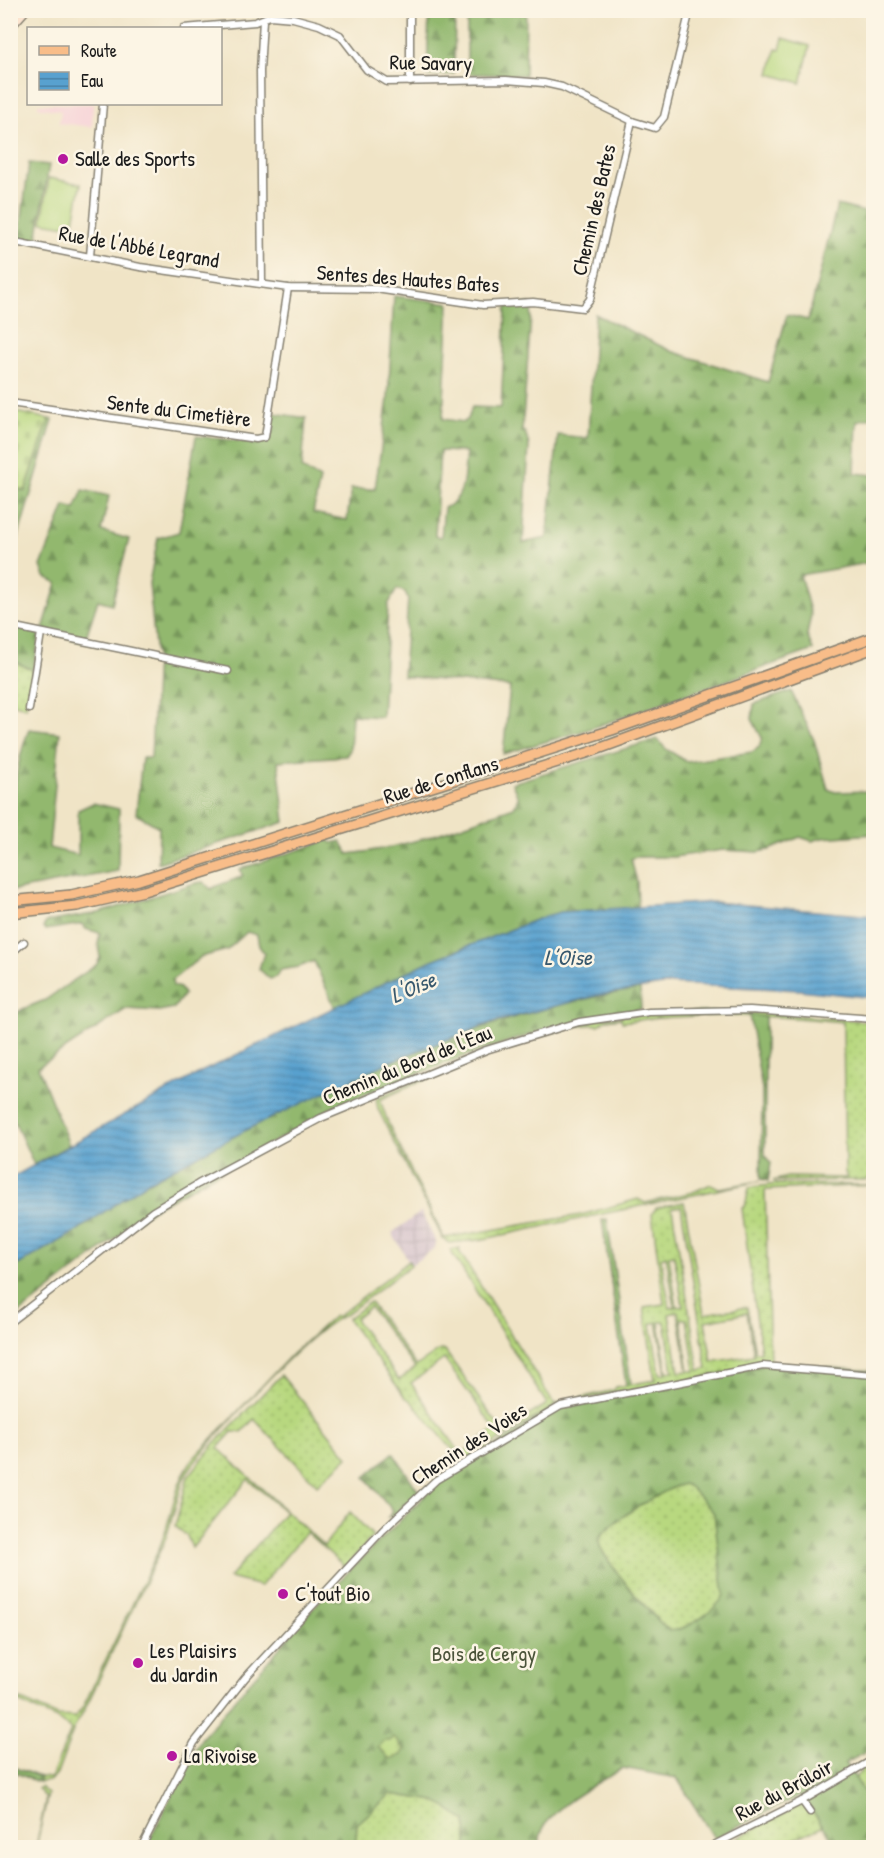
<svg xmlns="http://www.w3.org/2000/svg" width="884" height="1858" font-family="'Patrick Hand',sans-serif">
<defs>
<pattern id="industrial-grid" width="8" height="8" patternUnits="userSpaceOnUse" patternTransform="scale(1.5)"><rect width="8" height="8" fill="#d1bdc9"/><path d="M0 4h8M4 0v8" fill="none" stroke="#b3a2ac"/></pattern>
<pattern id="grass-dots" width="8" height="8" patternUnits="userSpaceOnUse" patternTransform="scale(1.5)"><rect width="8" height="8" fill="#b8d87f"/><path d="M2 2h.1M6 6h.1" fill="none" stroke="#9eb96d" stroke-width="1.8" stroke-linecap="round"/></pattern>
<pattern id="forest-firs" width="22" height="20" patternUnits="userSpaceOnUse" patternTransform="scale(1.5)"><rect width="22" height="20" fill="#92b86e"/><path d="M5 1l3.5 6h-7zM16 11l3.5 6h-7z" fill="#76955a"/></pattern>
<pattern id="cemetery-stones" width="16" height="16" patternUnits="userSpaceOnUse" patternTransform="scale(1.5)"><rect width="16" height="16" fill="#b8d87f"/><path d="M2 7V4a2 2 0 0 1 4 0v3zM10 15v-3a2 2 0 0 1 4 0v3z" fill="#9eb96d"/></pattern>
<pattern id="park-tufts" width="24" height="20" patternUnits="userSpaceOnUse" patternTransform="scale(1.5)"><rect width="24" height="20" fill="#b8d87f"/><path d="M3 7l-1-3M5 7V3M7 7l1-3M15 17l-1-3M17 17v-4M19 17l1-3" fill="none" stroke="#9eb96d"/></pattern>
<pattern id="water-rules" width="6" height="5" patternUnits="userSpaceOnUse" patternTransform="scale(1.5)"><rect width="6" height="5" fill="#58a1cf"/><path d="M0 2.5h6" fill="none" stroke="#4882a7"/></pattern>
</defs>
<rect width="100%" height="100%" fill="#fcf5e5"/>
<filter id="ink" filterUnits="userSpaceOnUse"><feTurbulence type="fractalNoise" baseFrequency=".0167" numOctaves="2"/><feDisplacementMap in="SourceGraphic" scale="12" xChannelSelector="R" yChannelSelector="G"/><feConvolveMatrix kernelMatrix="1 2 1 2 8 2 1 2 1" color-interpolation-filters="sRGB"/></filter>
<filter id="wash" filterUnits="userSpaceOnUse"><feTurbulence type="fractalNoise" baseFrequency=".008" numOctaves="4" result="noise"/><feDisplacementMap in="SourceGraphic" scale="24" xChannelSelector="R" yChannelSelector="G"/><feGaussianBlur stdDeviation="1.35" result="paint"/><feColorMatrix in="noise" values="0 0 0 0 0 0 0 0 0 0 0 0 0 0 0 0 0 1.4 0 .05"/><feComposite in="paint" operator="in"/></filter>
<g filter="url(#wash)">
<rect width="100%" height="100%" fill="#f0e4c6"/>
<polygon fill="#f6cfd6" points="38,104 93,104 92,127 59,123 61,111 38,107"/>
<polygon fill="url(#industrial-grid)" points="421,1212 436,1242 435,1248 411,1265 392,1233"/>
<g fill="url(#grass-dots)" stroke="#6a7a4e" stroke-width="1.5" fill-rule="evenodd">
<polygon points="10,660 33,670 26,707 11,703"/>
<path d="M677 1012H761L873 1022V1179V1177L866 1180 773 1181 787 1177 847 1178 845 1172 843 1022C767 1015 698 1012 622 1022L621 1018 606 1020 599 1025C568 1018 414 1083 380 1100L389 1125 444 1238 581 1215 638 1199 645 1203 693 1192 711 1184 719 1188 760 1181 479 1240 449 1243 443 1239 378 1109 376 1098 501 1046 602 1018Z"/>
<path d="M776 1184 873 1185 765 1190 770 1363 873 1371V1373L767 1365 604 1395 556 1405 468 1459 452 1449 411 1401 405 1397 347 1319 370 1302 416 1366 440 1350 445 1351 503 1432 547 1404 450 1250 460 1248 459 1251 554 1404 614 1390 616 1387 655 1380 644 1307 664 1304 652 1214 656 1208 684 1202 704 1314 747 1307 755 1352H761L742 1208 745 1207 749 1188ZM681 1206 707 1369 699 1370 672 1208ZM674 1255 683 1306 677 1307 669 1256ZM666 1256 675 1307 670 1308 661 1258ZM370 1307 415 1368 399 1380 355 1319ZM678 1312 688 1371 679 1372 669 1314ZM747 1313 754 1355 712 1362 705 1321ZM681 1319H687L695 1371H689ZM657 1322 666 1373 660 1374 651 1324ZM659 1322H665L673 1371 667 1372ZM444 1359 495 1429 461 1454 411 1383Z"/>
<path d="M409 1261 411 1265 345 1315C311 1328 213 1436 189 1470L183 1481 166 1538 86 1707 74 1728 57 1774 50 1781 38 1782 40 1777 51 1778 71 1730 57 1719 11 1699 10 1695 58 1716 75 1717 83 1707 158 1551C172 1520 173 1487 192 1460L292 1354 334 1316H338Z"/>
<polygon points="281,1375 348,1457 317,1485 254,1419 242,1432 232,1432 218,1448 324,1546 350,1512 373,1536 345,1567 306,1532 261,1586 229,1578 285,1512 248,1479 192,1548 187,1536 175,1526 188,1477 215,1443"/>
<path d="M684 1484 690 1487 714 1513 724 1595C716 1612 688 1629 670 1631 657 1622 599 1555 599 1542 598 1527 669 1486 684 1484Z"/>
<polygon points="873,1761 873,1807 855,1778 865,1766"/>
<polygon points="40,1787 48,1794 36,1847 46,1798 38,1789"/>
<polygon points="391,1794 436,1801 466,1821 467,1847 355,1848 357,1824"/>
<polygon points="806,1802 823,1826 777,1847 718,1848"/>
</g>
<g fill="url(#forest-firs)" stroke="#576a45" stroke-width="1.5" fill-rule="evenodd">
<polygon points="429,11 455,11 454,74 427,76"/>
<polygon points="467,11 526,11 525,75 467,74"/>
<polygon points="29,163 49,165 37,241 19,240"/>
<path d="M837 205 873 214V417L857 421 855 473 873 475V562L800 575 811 615 807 635 813 650 586 730 503 754 510 687 403 676 408 598 405 592 397 589 388 605 382 717 352 715 350 750 346 756 278 761 285 822 158 863 159 827 136 814 142 758H151L156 657 149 583 158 538 179 532 196 436 258 443 269 438 274 413 306 418 302 468 320 479 313 513 347 520 351 489H375L388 399 394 296 449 303 443 419 464 422 468 419 472 407 501 408 506 309 509 305 532 304 522 432H525L529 445 523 543 547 538 558 435 588 438 595 314 671 351 768 382 787 315 808 320ZM440 451 466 452C463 474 467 499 444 508L441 537 435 536Z"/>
<polygon points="49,419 53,420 11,561 11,486 25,491"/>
<polygon points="83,490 109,496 101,531 129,539 112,604 98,600 84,643 43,629 57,583 45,577 41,566 65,506 75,509"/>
<polygon points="10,625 40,634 33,670 11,660"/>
<path d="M791 691 814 740 828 789 835 792 873 791V834L822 838 812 841 800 837 769 850 758 852 723 850 673 857H636L631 859 637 882 638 907 561 912 546 916 430 961 335 1008 314 961 299 967 280 970 276 977 270 979 259 969 264 953 259 946 257 935 247 932 227 950 201 957 172 980 173 986 180 988 184 994 174 1008 159 1011 126 1009 38 1067 69 1145 34 1165 11 1114 10 1017 23 1009 45 1000 96 965 100 958 98 943 100 933 86 929 82 924 46 930 43 928 46 922 99 913 196 883 203 882 211 889C222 882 233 882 243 875L240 869 329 840 332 843 341 841 348 854C406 849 459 826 514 807L518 798 512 783 657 739 666 749 687 762 752 752 759 747 762 738 752 719 754 704Z"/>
<path d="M29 729 60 733 49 848 78 855V810L93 803 119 809 118 871 11 891C10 835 9 781 29 729Z"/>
<path d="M640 989 641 1009C554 1023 474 1051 393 1084 361 1096 330 1105 302 1126L153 1209 11 1320 10 1269C31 1257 53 1246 73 1233 99 1217 122 1197 149 1182 302 1096 465 1016 640 989Z"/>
<polygon points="749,1014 765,1017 765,1156 771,1163 768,1181 761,1179 762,1089"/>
<polygon points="607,1219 631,1384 626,1385 602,1220"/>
<path d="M768 1365 873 1372V1748L846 1763 873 1807V1847H838L801 1795 714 1838 677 1778 623 1768C597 1784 534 1813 540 1847H467L466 1821 436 1801 391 1794 357 1824 355 1847 145 1848 201 1739 323 1597 435 1486 548 1411ZM684 1484 690 1487 714 1513 724 1595C716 1611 688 1629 670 1631 657 1622 599 1555 599 1542 598 1527 669 1486 684 1484Z"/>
<polygon points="393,1453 419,1492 393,1516 388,1517 393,1511 365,1477"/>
<polygon points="10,1766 40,1777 38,1782 11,1771"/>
</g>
<polygon fill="url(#cemetery-stones)" stroke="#6a7a4e" stroke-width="1.5" points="11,411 49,419 25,491 11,486"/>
<polygon fill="url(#park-tufts)" stroke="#6a7a4e" stroke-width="1.5" points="394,1737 405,1750 401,1755 390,1759 378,1747 384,1741 390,1741"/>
<g fill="#b8d87f" stroke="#6a7a4e" stroke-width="1.5">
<polygon points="783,38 810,46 801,83 770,74 776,49 780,50"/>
<polygon points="49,178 81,184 73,227 42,222"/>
</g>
<polygon fill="url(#water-rules)" stroke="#3a5e76" stroke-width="1.5" points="714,902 873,916 873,998 800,990 669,984 599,995 493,1022 391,1061 252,1127 146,1183 72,1234 11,1269 11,1178 203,1071 430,961 546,916 561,912"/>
</g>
<g filter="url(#ink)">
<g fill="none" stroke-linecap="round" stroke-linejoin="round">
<defs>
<g id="street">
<polyline points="410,10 410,82"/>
<polyline points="184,28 255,22 270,16 293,18 319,25 340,35 367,70 387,82 506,80 544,83 562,87 632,121 655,128 664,117 690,10"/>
<polyline points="10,241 140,267 288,288 376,289 483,305 533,302 583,308 590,299 632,121"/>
<polyline points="90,256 103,104"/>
<polyline points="262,283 260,71 263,20"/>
<polyline points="10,403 256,439 265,437 288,288"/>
<polyline points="10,626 228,671"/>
<polyline points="29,709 41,633"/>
<polyline points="10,954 24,942"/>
<polyline points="10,1322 153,1211 198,1184 321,1118 486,1050 579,1022 649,1012 750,1010 874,1019"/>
<polyline points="802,1801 810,1812"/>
<polyline points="141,1848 194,1743 245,1678 383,1530 436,1480 561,1406 763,1366 874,1375"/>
<polyline points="708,1848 802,1801 874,1759"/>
</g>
<polyline id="secondary" points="10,27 25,10"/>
<g id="primary">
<polyline points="10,901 71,895 139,880 612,730 874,637"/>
<polyline points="10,913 77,906 144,891 590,752 874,648"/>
</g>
</defs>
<use href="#street" stroke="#868071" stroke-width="9"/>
<use href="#secondary" stroke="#868071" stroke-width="11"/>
<use href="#primary" stroke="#868071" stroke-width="12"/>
<use href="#street" stroke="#fff" stroke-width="6"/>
<use href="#secondary" stroke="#fce5d0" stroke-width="8"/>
<use href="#primary" stroke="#f8bd89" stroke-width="9"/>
</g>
</g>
<g fill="#b5179e" stroke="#fcf5e5" stroke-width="2">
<circle cx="63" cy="159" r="6"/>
<circle cx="283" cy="1594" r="6"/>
<circle cx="138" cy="1663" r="6"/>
<circle cx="172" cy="1756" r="6"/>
</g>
<g text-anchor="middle" stroke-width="5" stroke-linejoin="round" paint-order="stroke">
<g font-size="21" fill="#1c1c1c" stroke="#fcf5e5">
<text transform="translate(431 63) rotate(1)" y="7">Rue Savary</text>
<text transform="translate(594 210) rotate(-77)" y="7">Chemin des Bates</text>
<text transform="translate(139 247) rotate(10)" y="7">Rue de l'Abbé Legrand</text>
<text transform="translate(408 279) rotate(4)" y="7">Sentes des Hautes Bates</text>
<text transform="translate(179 411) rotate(7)" y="7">Sente du Cimetière</text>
<text transform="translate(441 780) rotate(-17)" y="7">Rue de Conflans</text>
<text transform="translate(407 1065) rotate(-22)" y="7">Chemin du Bord de l'Eau</text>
<text transform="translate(469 1444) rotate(-33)" y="7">Chemin des Voies</text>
<text transform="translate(784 1790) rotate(-28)" y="7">Rue du Brûloir</text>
</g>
<g font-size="21" fill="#1c1c1c" stroke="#fcf5e5" text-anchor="start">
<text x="75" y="166">Salle des Sports</text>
<text x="295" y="1601">C'tout Bio</text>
<text x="150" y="1658">Les Plaisirs<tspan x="150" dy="24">du Jardin</tspan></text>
<text x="184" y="1763">La Rivoise</text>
</g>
<g font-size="21" fill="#4b543a" stroke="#fcf5e5">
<text x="484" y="1661">Bois de Cergy</text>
</g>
<g font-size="22" font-style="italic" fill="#37586d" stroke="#fcf5e5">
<text x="568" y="965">L’Oise</text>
<text transform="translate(413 987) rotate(-23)" y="8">L'Oise</text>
</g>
</g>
<rect width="884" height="1858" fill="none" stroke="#fcf5e5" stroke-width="36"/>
<rect x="27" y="27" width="195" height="78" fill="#fcf5e5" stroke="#a29e95" stroke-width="1.5"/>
<rect x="39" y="46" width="30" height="9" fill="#f8bd89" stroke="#a29e95" stroke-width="1.5"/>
<text x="81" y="57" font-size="18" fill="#1c1c1c">Route</text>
<rect x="39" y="72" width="30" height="18" fill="url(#water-rules)" stroke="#a29e95" stroke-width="1.5"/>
<text x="81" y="87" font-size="18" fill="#1c1c1c">Eau</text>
</svg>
